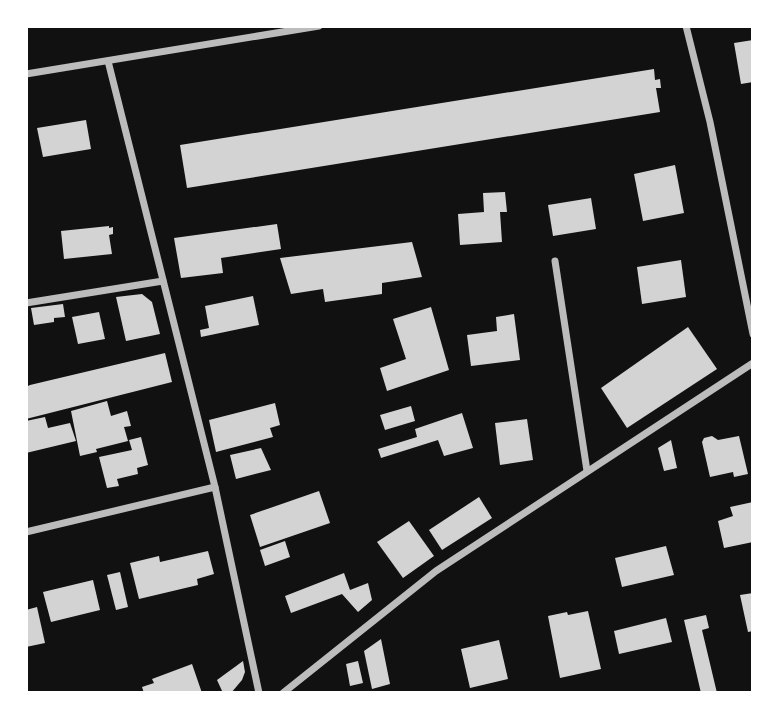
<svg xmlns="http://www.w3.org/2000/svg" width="779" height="719" font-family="Quicksand,sans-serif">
<rect width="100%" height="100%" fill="#111"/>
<g fill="#d3d3d3">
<polygon points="753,40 753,82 741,84 734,43"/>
<polygon points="654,69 655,80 660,79 661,88 656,88 660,112 187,188 180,145"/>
<polygon points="86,120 91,149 43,157 37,128"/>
<polygon points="675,165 684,213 643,221 634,174"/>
<polygon points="505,192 507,212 500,212 502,242 460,245 458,214 484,212 483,193"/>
<polygon points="591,198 596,229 553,236 548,205"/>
<polygon points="277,224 281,249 221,258 223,273 181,278 174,238"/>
<polygon points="109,226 109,228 113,227 113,234 109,235 112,254 64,259 61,231"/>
<polygon points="412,242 422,277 382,283 382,294 325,302 323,289 291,294 280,258"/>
<polygon points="681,260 686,297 642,304 637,267"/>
<polygon points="142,294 152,302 160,334 126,341 116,297"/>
<polygon points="253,296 259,325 201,337 200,330 209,328 205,306"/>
<polygon points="63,304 65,317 54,318 54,322 34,325 31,308"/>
<polygon points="431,307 449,370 387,391 380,368 406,359 393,319"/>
<polygon points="99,312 105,339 78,344 72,317"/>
<polygon points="514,314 520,360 471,366 467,335 497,331 496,317"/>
<polygon points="688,327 717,369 627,428 601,388"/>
<polygon points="165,353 172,382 26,419 26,387 30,385"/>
<polygon points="107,401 111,416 127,411 131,426 124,427 128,441 96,449 97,452 80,456 71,411"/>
<polygon points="275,403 280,425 270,428 273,437 216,452 209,420"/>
<polygon points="411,406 415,421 385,430 380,415"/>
<polygon points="462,413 473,448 444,456 438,440 381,458 378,449 417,437 415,429"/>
<polygon points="45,417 48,428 70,423 76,441 26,453 26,421"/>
<polygon points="527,419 533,460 500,465 495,423"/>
<polygon points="712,436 718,440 739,436 748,474 734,477 733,472 710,477 702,442 704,438"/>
<polygon points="141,437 148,465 137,468 138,474 117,479 119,486 107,488 99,457 132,450 129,440"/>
<polygon points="671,440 677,468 664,471 658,448"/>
<polygon points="261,448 271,470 236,479 230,455"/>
<polygon points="319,491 330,523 260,547 250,515"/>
<polygon points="479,497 492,518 442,550 429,530"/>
<polygon points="753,502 753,542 724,548 718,521 733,516 730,507"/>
<polygon points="409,521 434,556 403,578 377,542"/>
<polygon points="285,541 290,557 265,566 260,550"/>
<polygon points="666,546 674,575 622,587 615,558"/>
<polygon points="208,551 214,574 197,579 198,585 139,599 130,563 159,556 160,562"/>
<polygon points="120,572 128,607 116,610 107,575"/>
<polygon points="344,573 350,590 368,583 372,600 358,612 342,594 291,613 285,596"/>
<polygon points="93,580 100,610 51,622 43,592"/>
<polygon points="753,593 753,631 748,632 740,595"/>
<polygon points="37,607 45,643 26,647 26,610"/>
<polygon points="588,611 601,669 560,678 548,616 567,612 568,615"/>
<polygon points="706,615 709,628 702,630 717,693 701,693 684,620"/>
<polygon points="666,618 672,642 619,654 614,631"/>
<polygon points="381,639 390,684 372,689 364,651"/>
<polygon points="499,640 508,679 470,688 461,649"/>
<polygon points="243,661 245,672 242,680 231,693 223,693 217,680"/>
<polygon points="358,661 363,683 350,686 346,664"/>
<polygon points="192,664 202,693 144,693 142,687 154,683 152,679"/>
</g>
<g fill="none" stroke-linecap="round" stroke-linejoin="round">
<g stroke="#bcbcbc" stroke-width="7">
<polyline points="686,26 710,122 753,334"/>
<polyline points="108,61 215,487 259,693"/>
<polyline points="26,74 319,26"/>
<polyline points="555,261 587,471"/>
<polyline points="26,303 163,281"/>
<polyline points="26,532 215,487"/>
<polyline points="283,693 436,571 753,363"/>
</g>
</g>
<rect width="779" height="719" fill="none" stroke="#ffffff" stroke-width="56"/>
</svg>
